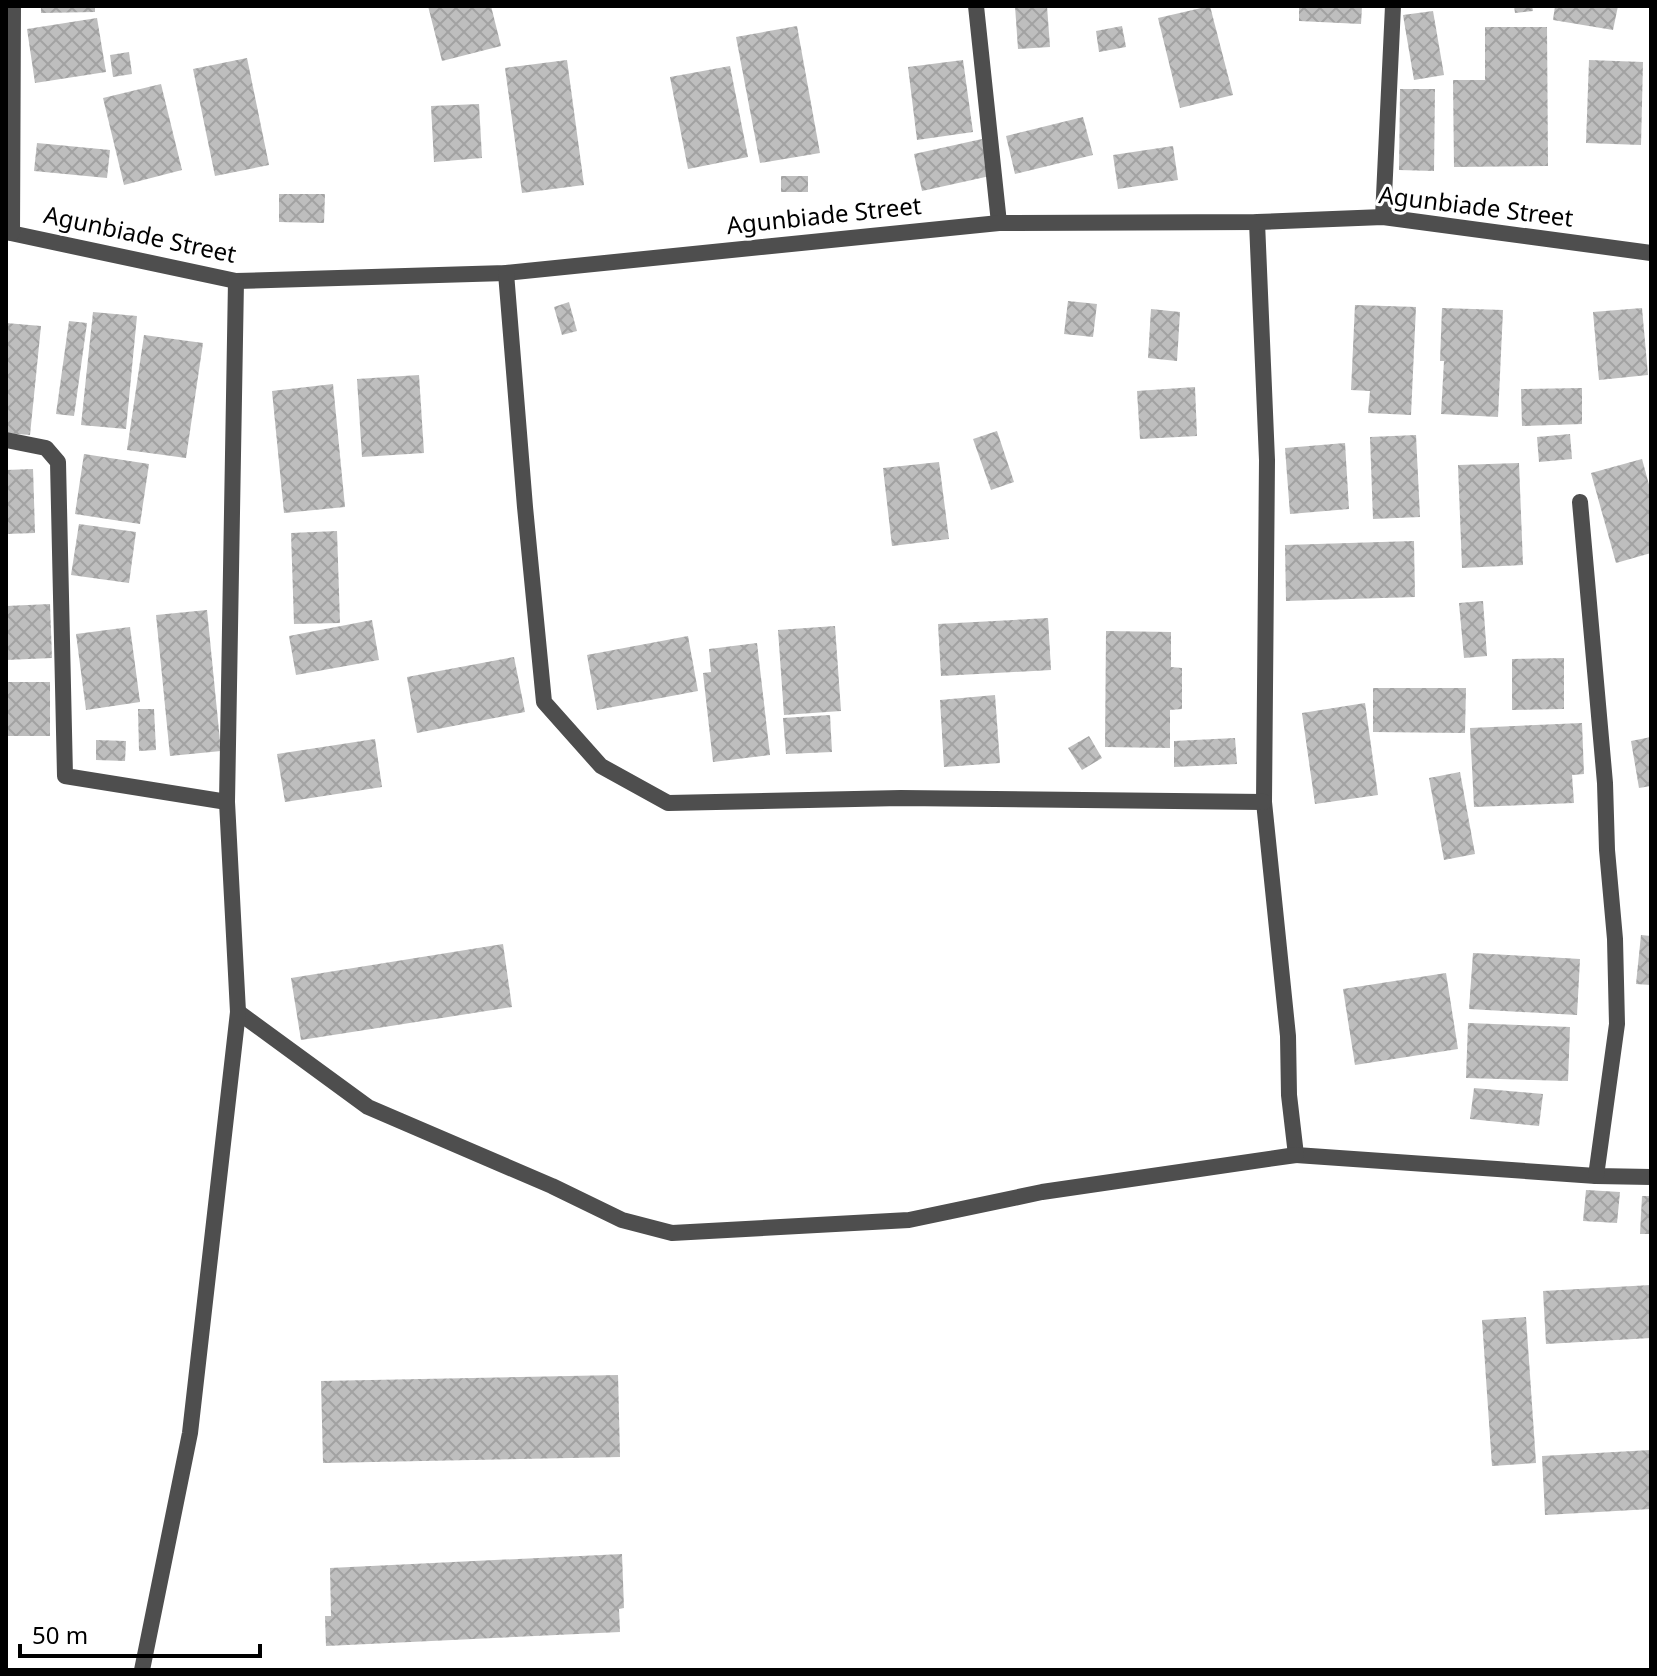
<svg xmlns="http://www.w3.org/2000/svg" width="1657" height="1676" font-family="'Noto Sans',sans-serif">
<defs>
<pattern id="building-cross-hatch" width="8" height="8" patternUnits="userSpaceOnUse" patternTransform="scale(2)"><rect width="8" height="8" fill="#bebebe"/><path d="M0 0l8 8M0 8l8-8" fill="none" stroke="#a2a2a2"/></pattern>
</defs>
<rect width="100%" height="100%" fill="#fff"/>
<g fill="url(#building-cross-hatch)">
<polygon points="41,6 95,6 95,12 41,13"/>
<polygon points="428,6 491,6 501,46 442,61"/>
<polygon points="1015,6 1047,6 1050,47 1018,49"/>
<polygon points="1210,6 1233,95 1180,108 1158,18"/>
<polygon points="1299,6 1362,6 1361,24 1299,21"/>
<polygon points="1514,6 1532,6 1533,11 1515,13"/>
<polygon points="1555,6 1618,6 1613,30 1553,20"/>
<polygon points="1433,11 1444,75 1414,80 1403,15"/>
<polygon points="97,18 106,72 35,83 27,29"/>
<polygon points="797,26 820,153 760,163 736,37"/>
<polygon points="1122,26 1126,47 1099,52 1096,31"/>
<polygon points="1485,27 1547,27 1548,166 1454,167 1453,80 1485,80"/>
<polygon points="129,52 132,74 113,77 110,55"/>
<polygon points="247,58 269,165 215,176 193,69"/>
<polygon points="567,60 584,185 522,193 505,68"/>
<polygon points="963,60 973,132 917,140 908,67"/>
<polygon points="1589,60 1643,62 1641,145 1586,143"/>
<polygon points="730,66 748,157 688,169 670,77"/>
<polygon points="161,84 182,170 124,185 103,98"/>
<polygon points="1400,89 1435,89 1434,171 1399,170"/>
<polygon points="479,104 482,158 434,162 431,106"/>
<polygon points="1083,117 1093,155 1015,174 1006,136"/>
<polygon points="982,139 990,176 922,191 914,154"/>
<polygon points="37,143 110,150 107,178 34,171"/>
<polygon points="1173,146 1178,180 1118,189 1113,155"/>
<rect x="781" y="176" width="27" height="16"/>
<polygon points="279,194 325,194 324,223 279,222"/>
<polygon points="1068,301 1097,304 1093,337 1064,334"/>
<polygon points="569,302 577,331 562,335 554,307"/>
<polygon points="1355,305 1416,307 1411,415 1368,413 1370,391 1351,390"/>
<polygon points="1442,308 1503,310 1498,417 1441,414 1444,361 1440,361"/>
<polygon points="1642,308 1648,375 1599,380 1593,312"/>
<polygon points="1151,309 1180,312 1177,361 1148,358"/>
<polygon points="93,312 137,316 126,429 81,425"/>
<polygon points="69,321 87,323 74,416 56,414"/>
<polygon points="6,323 41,326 30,435 6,433"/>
<polygon points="144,335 203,343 186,458 127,450"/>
<polygon points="419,375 424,453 362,457 357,379"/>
<polygon points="333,384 345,507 284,513 272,391"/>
<polygon points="1195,387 1197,436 1140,439 1137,391"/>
<polygon points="1582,388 1582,424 1522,426 1521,389"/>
<polygon points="997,431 1014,482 991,490 973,439"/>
<polygon points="1570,434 1572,459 1539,462 1537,437"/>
<polygon points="1416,435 1420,517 1373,519 1370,437"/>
<polygon points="1345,443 1349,509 1290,514 1285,448"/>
<polygon points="84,454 149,464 140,524 75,514"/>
<polygon points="1642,459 1651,492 1651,553 1616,563 1591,473"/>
<polygon points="939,462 949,539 892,546 883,468"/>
<polygon points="1519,463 1523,565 1462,568 1458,465"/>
<polygon points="33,469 35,533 6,534 6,470"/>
<polygon points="79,524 136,532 129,583 71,575"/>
<polygon points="337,531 340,623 294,624 291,533"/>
<polygon points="1414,541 1415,597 1286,601 1285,545"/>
<polygon points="1483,601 1487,656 1464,658 1459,603"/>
<polygon points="50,604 52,658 6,660 6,606"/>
<polygon points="207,610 221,751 170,756 156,615"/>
<polygon points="1048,618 1051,670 941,676 938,624"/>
<polygon points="372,620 379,660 296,675 289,636"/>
<polygon points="835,626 841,711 784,715 778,630"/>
<polygon points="130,627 140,702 86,710 76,634"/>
<polygon points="1106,631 1171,632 1171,667 1182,668 1182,709 1170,710 1170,748 1105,747"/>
<polygon points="688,636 698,691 597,710 587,655"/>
<polygon points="757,643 770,755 713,762 703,673 711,672 709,649"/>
<polygon points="514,657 525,712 417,733 407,677"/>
<polygon points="1564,658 1564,709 1512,710 1512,659"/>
<rect x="6" y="682" width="44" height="54"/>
<polygon points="1373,688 1466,688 1465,733 1373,732"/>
<polygon points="995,695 1000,763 944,767 940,700"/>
<polygon points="1365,703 1378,795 1315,804 1302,713"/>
<polygon points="138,709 154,709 156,750 139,751"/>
<polygon points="830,715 832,752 786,754 783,718"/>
<polygon points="1582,723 1584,774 1572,775 1574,803 1474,807 1470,728"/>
<polygon points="1089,736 1102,758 1082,770 1068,748"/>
<polygon points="1651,737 1651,786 1639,788 1631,741"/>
<polygon points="1235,738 1237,764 1174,767 1174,741"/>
<polygon points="375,739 382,787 285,802 277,754"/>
<polygon points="96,740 126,741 125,761 96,760"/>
<polygon points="1460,772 1475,854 1444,860 1429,778"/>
<polygon points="1641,935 1651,936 1651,985 1636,984"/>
<polygon points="503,944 512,1007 301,1040 291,978"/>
<polygon points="1473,953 1580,959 1577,1015 1469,1009"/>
<polygon points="1446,973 1458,1049 1355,1065 1343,989"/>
<polygon points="1468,1023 1570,1027 1568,1081 1466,1078"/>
<polygon points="1474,1088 1543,1094 1539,1126 1470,1119"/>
<polygon points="1586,1190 1620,1192 1617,1223 1583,1221"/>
<polygon points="1642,1196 1651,1196 1651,1234 1640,1234"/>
<polygon points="1651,1285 1651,1338 1546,1344 1543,1291"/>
<polygon points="1526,1317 1536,1463 1492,1466 1482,1320"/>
<polygon points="618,1375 620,1457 323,1463 321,1381"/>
<polygon points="1651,1450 1651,1509 1545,1515 1542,1456"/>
<polygon points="622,1554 624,1608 619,1609 620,1632 326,1646 325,1616 331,1616 330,1568"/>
</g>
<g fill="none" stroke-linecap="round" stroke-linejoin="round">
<g stroke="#4e4e4e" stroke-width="16">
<polyline points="976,6 999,223"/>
<polyline points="1383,217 1393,6"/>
<polyline points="1257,222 1267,460 1264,802 1288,1036 1289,1095 1296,1155 1596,1176 1651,1177"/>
<polyline points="6,232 236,281 506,273 999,223 1257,222 1383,217 1651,253"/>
<polyline points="12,233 13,6"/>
<polyline points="506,273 525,507 544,702 601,766 668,803 901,798 1264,802"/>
<polyline points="6,440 46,448 58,462 65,776 227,802"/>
<polyline points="1580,502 1605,783 1607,850 1615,939 1617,1024 1596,1176"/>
<polyline points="238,1012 368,1107 552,1186 622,1220 672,1233 909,1220 1042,1192 1296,1155"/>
<polyline points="142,1670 190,1433 238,1012 227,802 236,281"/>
</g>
</g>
<g text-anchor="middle" stroke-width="6" stroke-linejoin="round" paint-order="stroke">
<g font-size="24" fill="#000" stroke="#fff">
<text transform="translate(1476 207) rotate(7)" y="8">Agunbiade Street</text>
<text transform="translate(824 216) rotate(-6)" y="8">Agunbiade Street</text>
<text transform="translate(140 235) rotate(12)" y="8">Agunbiade Street</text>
</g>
</g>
<rect width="1657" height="1676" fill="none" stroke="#000000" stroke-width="16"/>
<path d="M20 1644v12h240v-12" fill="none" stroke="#000000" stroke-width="4"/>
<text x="32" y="1644" font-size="24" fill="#000000" stroke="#ffffff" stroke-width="6" paint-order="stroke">50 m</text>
</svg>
